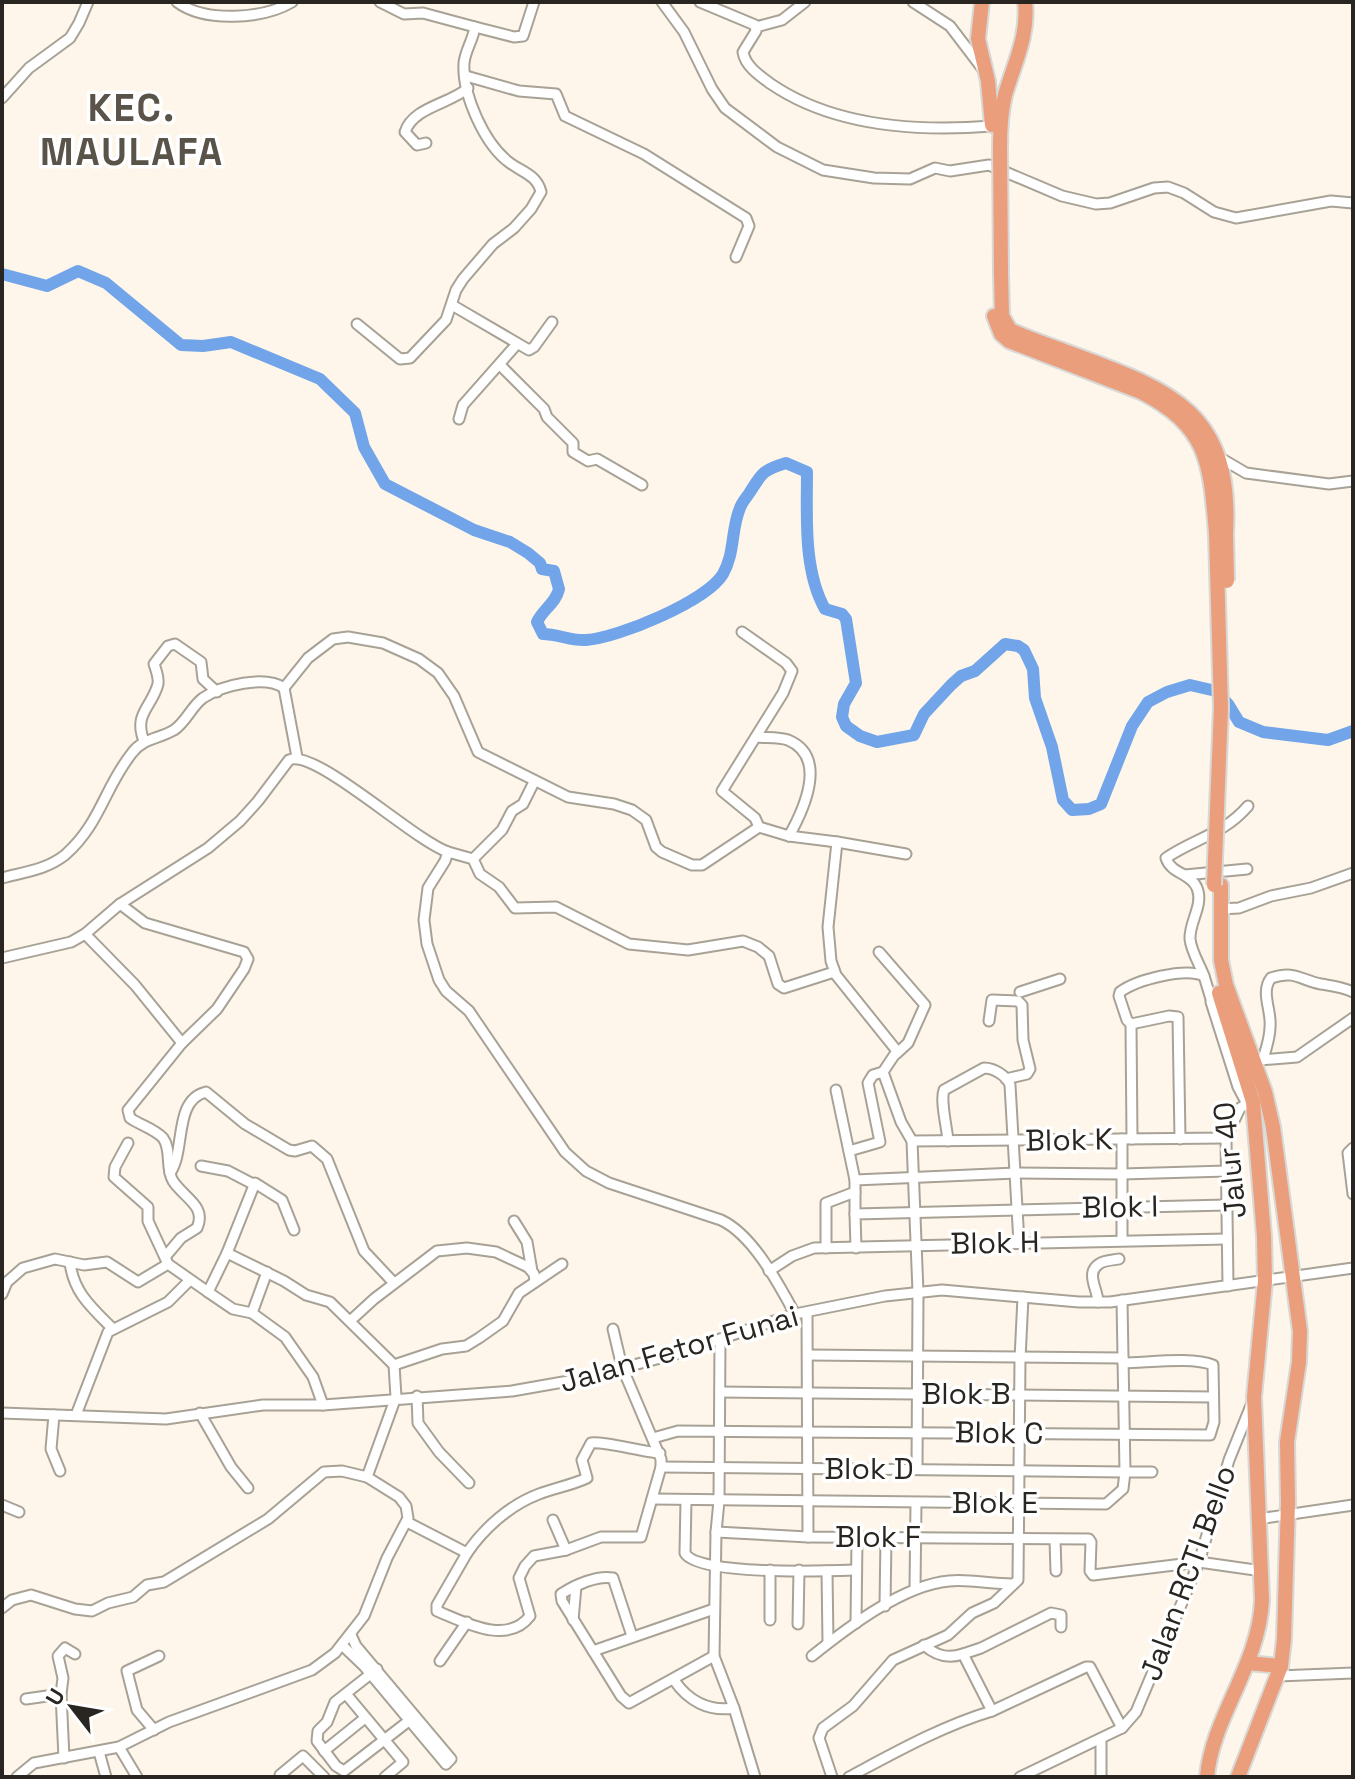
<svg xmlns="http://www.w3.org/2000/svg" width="1355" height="1779" font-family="'Space Grotesk',sans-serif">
<rect width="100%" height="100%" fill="#fef6ea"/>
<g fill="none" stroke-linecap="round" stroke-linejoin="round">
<path stroke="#71a4e8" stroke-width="12" d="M2 274 47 286 78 271 106 283 181 345 203 346 231 342 320 379 355 413 364 447 385 484 474 530 510 542 528 553 540 563 542 569 554 571 559 589C556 603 543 609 537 622L543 634C558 634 570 641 586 640 618 638 707 601 723 574 735 553 731 529 740 508 742 502 747 497 750 492 762 473 763 470 786 463L807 472C807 515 803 570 825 609L842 614 846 619 856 683 844 704 842 717 846 726 860 736 877 742 914 735 924 714 951 685 961 676 975 671 1005 644 1018 646 1024 650 1033 669 1035 698 1052 747 1063 800 1072 810 1089 809 1101 804 1132 726 1148 702 1167 692 1190 685 1216 691 1228 704 1239 722 1263 732 1328 740 1353 731"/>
<defs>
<g id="minor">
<path d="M177 2C205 23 263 19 292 2"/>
<polyline points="662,2 684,32 712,89 725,108 777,147 823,170 874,178 910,179 935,168 950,171 989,165 1062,196 1096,204 1110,203 1154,188 1168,187 1184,193 1214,212 1236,218 1331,201 1353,203"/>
<path d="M700 2 755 25 756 31 743 52C745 66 760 76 771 84 834 127 918 132 992 126"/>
<polyline points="913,2 950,26 982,68"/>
<polyline points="475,27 514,37 523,36 534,2"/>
<polyline points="756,27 782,20 805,2"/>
<polyline points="466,76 519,91 556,94 565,116 644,154 746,218 749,226 736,257"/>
<polyline points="2,98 29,68 70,38 79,23 88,2"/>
<path d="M426 143 417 145 405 132C413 107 450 104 468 88"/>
<polyline points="452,305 529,350 534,347 552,322"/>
<path d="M357 324 400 359 410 358 446 320 456 290 463 279 493 244 514 228 531 209 541 192C537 175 522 172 510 163 485 145 462 95 464 63 465 51 473 40 475 27L423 13 404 14 380 2"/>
<polyline points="500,365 544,409 547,417 573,443 573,452 588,461 597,459 642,485"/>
<polyline points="459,419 463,405 517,344"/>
<polyline points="1217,456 1246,473 1329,484 1353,481"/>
<polyline points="742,632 786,663 792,671 783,693 722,791 755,818 759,827"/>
<path d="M756 737C766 738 779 737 788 740 829 757 803 811 789 836"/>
<path d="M144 741C133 714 152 707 158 684 159 677 156 670 154 664L168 646 175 644 201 662 203 679 217 692"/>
<polyline points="297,757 284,688 308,658 333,639 348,637 383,643 419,659 438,673 454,696 478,752 568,797 614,804 632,810 646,820 656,847 662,852 692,865 702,865 759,827"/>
<polyline points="759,827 789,836 837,842 828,927 831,961 836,975 897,1051 883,1072 901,1122 912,1141 918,1292 917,1469"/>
<polyline points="837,842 906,854"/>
<polyline points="448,852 473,859 480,874 499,887 515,908 556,907 629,944 688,950 743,941 758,947 769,956 778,984 784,988 834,972"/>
<polyline points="473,859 502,830 512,811 523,804 534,782"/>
<polyline points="1185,875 1247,869"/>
<path d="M2 878C24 872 46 870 65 855 101 823 104 788 132 753 143 738 159 739 174 730 186 722 191 707 203 698 222 685 265 675 284 688"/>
<path d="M120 904 145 923 244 952 248 959 244 969 217 1009 182 1043 128 1110 130 1118C140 1125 155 1129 163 1138 172 1150 165 1168 173 1181 184 1198 207 1206 197 1228L181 1238 165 1257"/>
<polyline points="1220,909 1239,908 1271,896 1311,888 1353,873"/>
<polyline points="85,934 135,985 182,1043"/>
<polyline points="879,952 925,1005 908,1043 896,1054"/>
<path d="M2 958 71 942 85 934 120 904 208 848 240 821 258 801 289 760C315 748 413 840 448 852L445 861 428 888 424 920 427 944 439 980 446 991 469 1011 565 1152 586 1171 609 1183 721 1220C753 1235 778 1283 795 1314"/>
<path d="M1204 976C1200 965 1191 951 1190 939 1189 922 1204 905 1197 888 1191 873 1171 874 1166 858 1195 838 1223 835 1248 806"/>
<polyline points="1020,992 1060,979"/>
<polyline points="1213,997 1211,1002 1238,1087 1246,1102"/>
<polyline points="989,1021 992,1000 1018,1001 1022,1005 1023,1040 1030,1069 1027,1074 1006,1079"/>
<polyline points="1131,1024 1169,1016 1178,1017 1180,1139"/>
<path d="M1263 1059C1266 1049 1270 1038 1270 1027 1272 1011 1260 992 1271 978 1295 970 1300 980 1321 984 1333 986 1343 987 1353 992"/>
<polyline points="1260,1060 1297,1057 1353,1018"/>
<polyline points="836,1090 855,1180"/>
<polyline points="1122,1139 1122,1240"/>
<path d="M1132 1139 1131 1024 1127 1020 1119 996 1120 992C1136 980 1185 967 1204 976L1211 999"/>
<polyline points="912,1141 1226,1138"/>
<path d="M948 1141C947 1127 940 1101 944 1090L984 1068C994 1068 1007 1076 1010 1085L1019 1243"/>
<polyline points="128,1143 115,1167 114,1177 148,1207 148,1221 168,1264 208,1292 227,1253"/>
<polyline points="1353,1148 1348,1153 1353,1194"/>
<polyline points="849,1151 880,1142 868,1083 873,1075 883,1072"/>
<polyline points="201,1166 228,1171 253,1184"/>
<path d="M170 1173C186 1151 173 1100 206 1092L245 1124 289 1150 295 1151 312 1146 327 1159 364 1251 394 1283"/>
<polyline points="855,1214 855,1180 1016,1173 1122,1174 1227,1171"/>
<polyline points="514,1221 527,1242 532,1271"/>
<polyline points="826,1248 826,1203 855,1192"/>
<polyline points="856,1248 855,1214 1227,1205"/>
<path d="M70 1262C73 1292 92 1308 112 1328"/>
<polyline points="769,1271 792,1256 814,1248 1227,1239"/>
<polyline points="267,1272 252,1313 285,1337 313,1377 323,1405"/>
<polyline points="1228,1286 1226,1138 1240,1108 1253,1100"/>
<polyline points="208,1292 233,1309 252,1313"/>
<polyline points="2,1294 7,1282 23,1268 55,1259 84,1265 107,1262 138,1282 168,1264"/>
<path d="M1098 1302C1098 1290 1085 1273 1099 1264 1104 1260 1114 1260 1119 1259"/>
<polyline points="807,1313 808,1537"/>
<polyline points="350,1321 374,1299 437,1251 467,1248 496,1252 528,1267 534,1274 535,1282"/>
<polyline points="720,1340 719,1501 716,1532 714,1656 734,1708 755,1777"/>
<polyline points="808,1355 1123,1358"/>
<polyline points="394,1365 442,1349 466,1346 479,1338 503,1321 519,1293 562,1264"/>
<polyline points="720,1392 1213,1397"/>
<polyline points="417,1396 418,1423 439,1452 469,1483"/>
<polyline points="2,1413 166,1419 263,1405 323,1405 512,1391 580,1379 672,1355 795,1314 885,1296 942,1290 1079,1302 1110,1302 1353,1268"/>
<polyline points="200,1413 231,1467 248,1488"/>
<polyline points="54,1415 51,1449 60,1471"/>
<polyline points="76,1415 108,1332 168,1302 190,1280"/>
<path d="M653 1438 678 1431 1210 1435 1214 1422 1213 1365C1193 1356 1146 1363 1123 1363"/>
<polyline points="661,1467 1125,1472 1122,1300"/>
<polyline points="652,1499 1106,1504 1123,1489 1125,1472 1152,1472"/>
<path d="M686 1500 685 1553C696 1576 828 1571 856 1570"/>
<polyline points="2,1505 19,1512"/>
<polyline points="1258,1519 1353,1505"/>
<polyline points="553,1520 566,1550"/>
<path d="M407 1522 467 1553 437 1605V1611C464 1622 507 1646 530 1616L519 1578 525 1566 534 1556 566 1550 601 1537H641L661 1467V1459L622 1367 613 1329"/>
<polyline points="716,1532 808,1537 1089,1539 1091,1542 1090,1571 1093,1575 1199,1562 1262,1571"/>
<polyline points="1055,1540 1056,1571"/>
<path d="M467 1553C484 1528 510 1505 539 1494 555 1488 572 1485 587 1478L582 1460 591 1443C605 1441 641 1452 660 1453"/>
<polyline points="770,1570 770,1620"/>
<polyline points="827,1571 828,1643"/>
<polyline points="915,1589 916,1503"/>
<polyline points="885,1606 886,1537"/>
<polyline points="2,1608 12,1600 31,1595 75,1609 92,1611 108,1603 133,1597 147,1585 164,1582 268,1519 324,1472 342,1471 367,1477"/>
<polyline points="573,1620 576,1586"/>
<polyline points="856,1623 857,1538"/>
<polyline points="798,1624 799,1570"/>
<polyline points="351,1635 356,1646 451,1759 446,1764"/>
<path d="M632 1636 613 1578C597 1575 575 1585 561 1594L562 1601 621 1696 629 1703 714 1656"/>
<polyline points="342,1645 364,1666 446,1764"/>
<path d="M924 1645C936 1656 948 1659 963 1654L992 1711 1086 1667H1090L1122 1728"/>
<polyline points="593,1651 714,1609"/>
<polyline points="963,1654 981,1648 1051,1613 1061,1615 1061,1627"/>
<path d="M812 1656C847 1628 903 1585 949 1581 969 1579 991 1584 1012 1584"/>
<polyline points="440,1661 467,1622"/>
<polyline points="377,1669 335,1702 327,1722 318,1731 317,1741 336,1766 344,1771 410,1720"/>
<polyline points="1278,1676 1353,1673"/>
<path d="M674 1680C688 1701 709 1712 734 1708"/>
<polyline points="61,1694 63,1678 58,1656 65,1648 75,1654"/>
<polyline points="346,1694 403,1762 385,1777"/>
<polyline points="26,1699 61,1694 64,1758"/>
<polyline points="154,1730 137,1710 127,1671 159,1656"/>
<polyline points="119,1747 137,1777"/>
<polyline points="324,1751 365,1718"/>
<polyline points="99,1752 106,1777"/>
<polyline points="280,1775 303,1756 324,1777"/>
<polyline points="17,1777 34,1763 119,1747 169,1722 312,1670 335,1653 364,1616 387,1558 408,1518 406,1506 399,1497 367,1477 396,1397 394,1365 330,1302 306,1295 284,1281 227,1253 255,1183 282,1200 294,1230"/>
<polyline points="832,1777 819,1738 823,1728 853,1706 893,1660 948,1635 972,1613 994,1603 1018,1580 1020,1359 1023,1297"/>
<path d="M849 1777C896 1752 942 1726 992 1711"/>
<polyline points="1020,1777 1122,1728 1136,1712 1199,1562 1229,1460 1252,1403"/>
<polyline points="1101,1777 1101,1739"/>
</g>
<g id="highway">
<polyline points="982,2 978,39 988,81 992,125"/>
<path d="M1000 146C1000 129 1001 112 1005 95 1014 64 1029 35 1025 2"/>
<path d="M1001 273 1002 316 1010 330C1027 338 1045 344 1062 350 1164 388 1233 406 1226 533"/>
<path d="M994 316 1001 334 1009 341 1141 392C1209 427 1210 463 1216 533"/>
<polyline points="1221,885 1221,960 1226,985 1265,1092 1273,1127 1300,1331 1299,1362 1287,1442 1288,1502 1284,1639 1281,1666 1238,1777"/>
<polyline points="1248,1663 1281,1666"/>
<path d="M1207 1777C1212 1717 1259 1666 1262 1600L1254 1397 1265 1281 1264 1236 1253 1102 1219 993"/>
</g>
</defs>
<use href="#minor" stroke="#a8a296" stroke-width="13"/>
<use href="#highway" stroke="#d8d8d7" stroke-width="18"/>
<use href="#minor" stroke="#fff" stroke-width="9"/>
<use href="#highway" stroke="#eb9e7b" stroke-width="14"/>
<defs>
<g id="highway-bridge">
<polyline points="1000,146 1001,273"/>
<polyline points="1226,533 1227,581"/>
<polyline points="1214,885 1221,708 1216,533"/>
</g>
</defs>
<use href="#highway-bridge" stroke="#d8d8d7" stroke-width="18" stroke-linecap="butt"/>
<use href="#highway-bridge" stroke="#eb9e7b" stroke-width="14"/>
</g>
<g text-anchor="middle" stroke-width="7" stroke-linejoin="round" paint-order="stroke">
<g font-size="30" fill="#292621" stroke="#fff">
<text transform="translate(1069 1140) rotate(-1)" y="10">Blok K</text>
<text transform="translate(1230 1160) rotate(-96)" y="10">Jalur 40</text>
<text transform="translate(1120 1207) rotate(-1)" y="10">Blok I</text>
<text transform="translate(995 1243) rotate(-1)" y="10">Blok H</text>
<text transform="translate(679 1349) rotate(-16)" y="10">Jalan Fetor Funai</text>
<text x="966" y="1404">Blok B</text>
<text transform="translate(999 1433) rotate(1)" y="10">Blok C</text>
<text x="869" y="1479">Blok D</text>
<text x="995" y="1513">Blok E</text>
<text x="878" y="1547">Blok F</text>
<text transform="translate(1188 1573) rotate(-70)" y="10">Jalan RCTI Bello</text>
</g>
<g font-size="38" font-weight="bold" letter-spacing="2" fill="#595349" stroke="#fff">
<text x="132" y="121">KEC.<tspan x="132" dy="44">MAULAFA</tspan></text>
</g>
</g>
<rect width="1355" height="1779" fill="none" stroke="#292621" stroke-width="8"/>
<g transform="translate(72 1707) rotate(301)" stroke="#ffffff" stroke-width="6" paint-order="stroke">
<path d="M0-6L14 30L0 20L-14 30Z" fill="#292621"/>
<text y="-12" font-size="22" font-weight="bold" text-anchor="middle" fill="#292621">U</text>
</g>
</svg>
